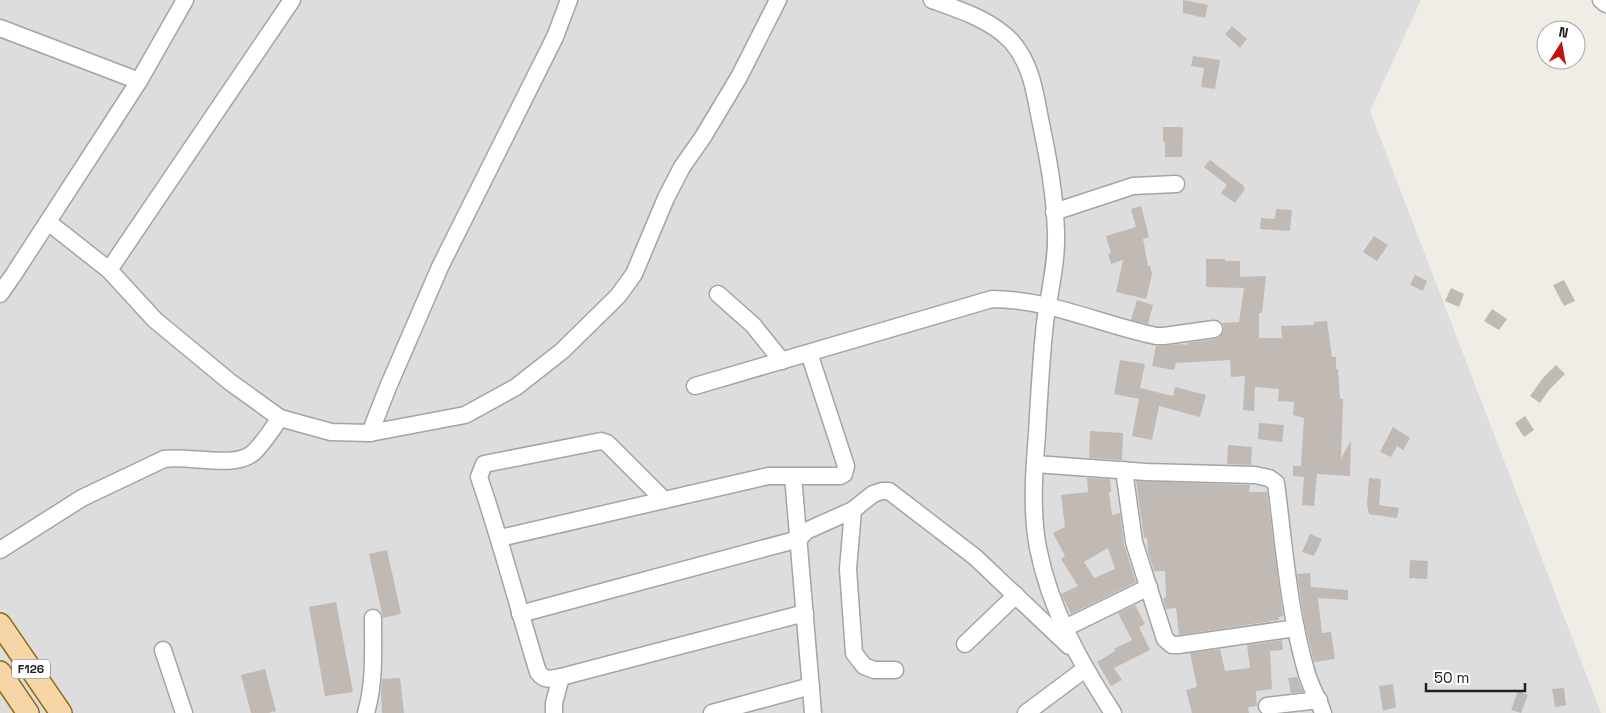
<svg xmlns="http://www.w3.org/2000/svg" width="1606" height="713" font-family="'Space Grotesk',sans-serif">
<rect width="100%" height="100%" fill="#f0ede7"/>
<polygon fill="#dedddd" points="0,0 1421,0 1370,111 1601,713 0,713"/>
<g fill="#c0b9b4" fill-rule="evenodd">
<polygon points="1183,0 1208,5 1205,18 1183,13"/>
<polygon points="1232,26 1247,39 1240,48 1225,34"/>
<polygon points="1193,56 1220,60 1215,89 1201,87 1204,68 1191,66"/>
<polygon points="1163,127 1183,127 1182,157 1165,157 1165,142 1163,142"/>
<polygon points="1210,160 1244,186 1243,187 1245,189 1235,203 1221,193 1227,185 1204,167"/>
<polygon points="1141,206 1149,237 1143,239 1148,266 1150,266 1152,274 1146,299 1116,292 1123,260 1111,264 1108,254 1111,253 1106,236 1136,227 1131,209"/>
<polygon points="1276,209 1292,210 1290,231 1260,229 1261,218 1275,219"/>
<polygon points="1374,236 1388,245 1377,261 1363,252"/>
<polygon points="1206,259 1225,259 1225,261 1240,261 1240,277 1266,276 1262,313 1259,313 1259,338 1282,338 1281,326 1314,325 1314,322 1327,321 1332,357 1336,357 1336,369 1338,369 1340,399 1343,399 1341,459 1351,440 1350,476 1317,474 1314,506 1302,505 1304,477 1293,476 1293,466 1301,466 1304,418 1293,415 1294,402 1278,401 1279,389 1255,387 1254,411 1243,410 1245,376 1231,377 1230,360 1176,363 1174,370 1152,366 1156,346 1181,344 1187,345 1187,343 1216,339 1220,337 1223,332 1224,327 1222,323 1239,322 1244,288 1206,287"/>
<polygon points="1415,275 1427,281 1423,291 1410,285"/>
<polygon points="1564,280 1575,301 1564,306 1553,285"/>
<polygon points="1451,288 1464,294 1459,307 1445,301"/>
<polygon points="1137,300 1153,305 1148,324 1131,320"/>
<polygon points="1492,309 1507,319 1499,330 1484,321"/>
<polygon points="1120,360 1145,364 1140,388 1173,396 1175,387 1206,395 1200,417 1159,406 1152,440 1132,436 1139,399 1114,394"/>
<polygon points="1556,365 1565,374 1549,390 1540,403 1530,396 1543,378"/>
<polygon points="1525,416 1534,430 1524,437 1515,423"/>
<polygon points="1259,423 1284,425 1282,442 1258,439"/>
<polygon points="1393,427 1410,438 1403,450 1397,446 1391,457 1380,452"/>
<polygon points="1090,431 1123,433 1122,460 1089,458"/>
<polygon points="1228,445 1252,447 1251,465 1227,464"/>
<path d="M1087 478 1110 479 1111 492H1109L1112 515 1120 513 1124 545 1136 582 1071 614 1061 594 1078 586 1061 559 1065 556 1053 533 1065 527 1061 495 1088 492ZM1108 548 1115 569 1094 578 1084 562Z"/>
<polygon points="1369,478 1381,479 1379,505 1399,508 1397,518 1369,514 1367,504"/>
<polygon points="1136,481 1250,485 1249,492 1267,492 1283,616 1279,617 1279,620 1179,635 1176,608 1166,609 1163,598 1166,598 1165,571 1154,571 1148,552 1147,538 1144,538"/>
<polygon points="1310,534 1322,539 1314,556 1302,552"/>
<polygon points="387,550 401,614 383,618 369,554"/>
<polygon points="1410,560 1428,561 1427,579 1409,578"/>
<polygon points="1310,573 1311,587 1348,590 1348,600 1318,598 1322,633 1331,632 1335,659 1314,662 1305,625 1297,574"/>
<polygon points="336,602 353,692 325,696 309,607"/>
<polygon points="1135,605 1145,624 1139,627 1150,650 1114,668 1122,680 1111,686 1097,662 1115,651 1114,649 1132,640 1118,613"/>
<polygon points="1282,640 1283,650 1270,651 1272,689 1256,691 1257,706 1248,707 1249,713 1192,713 1186,690 1197,687 1190,653 1220,649 1225,671 1250,668 1247,645"/>
<polygon points="265,669 276,711 268,713 251,713 241,675"/>
<polygon points="1297,677 1303,692 1291,693 1288,678"/>
<polygon points="400,678 404,713 382,713 381,692 382,679"/>
<polygon points="1393,684 1396,707 1383,711 1379,686"/>
<polygon points="1564,688 1566,705 1555,707 1552,689"/>
<polygon points="1518,691 1528,695 1521,713 1511,710"/>
</g>
<g fill="none" stroke-linecap="round" stroke-linejoin="round">
<defs>
<g id="minor">
<path d="M932 0C960 10 992 20 1012 42 1031 64 1035 92 1040 119 1048 157 1055 194 1056 233 1057 263 1049 293 1045 323 1041 360 1039 397 1037 434 1034 471 1031 511 1038 548 1050 609 1080 662 1113 713"/>
<polyline points="1601,0 1606,4"/>
<polyline points="0,28 139,81"/>
<polyline points="1054,212 1133,186 1176,184"/>
<polyline points="48,222 109,270 155,320 230,382 280,418 331,432 370,433 465,415 516,387 562,351 618,296 634,274 666,198 682,167 703,137 739,77 778,0"/>
<polyline points="109,270 292,0"/>
<polyline points="0,294 14,274 139,81 185,0"/>
<polyline points="718,294 753,325 782,361"/>
<path d="M695 386 992 299C1049 299 1102 325 1156 336H1164L1214 329"/>
<polyline points="370,433 388,387 440,267 555,37 569,0"/>
<path d="M1035 464 1146 472 1255 475 1269 478 1276 483C1284 545 1289 614 1307 674 1311 688 1319 700 1323 713"/>
<polyline points="1124,470 1134,542 1165,639 1172,645 1178,645 1296,628"/>
<polyline points="793,476 813,713"/>
<path d="M664 500 607 443 601 441 484 464 479 477C501 541 518 607 538 672 544 681 552 679 561 677L805 613"/>
<polyline points="853,510 848,569 854,653 864,666 874,670 895,670"/>
<polyline points="500,538 768,476 840,476 844,474 846,466 809,353"/>
<path d="M0 550 82 498 164 459C189 455 234 469 253 453 263 444 272 429 280 418"/>
<polyline points="520,614 799,539 806,531 853,510 873,494 882,491 889,491 975,557 1069,646"/>
<polyline points="1065,628 1149,587"/>
<polyline points="965,644 1016,595"/>
<polyline points="163,650 184,713"/>
<polyline points="1267,706 1319,700"/>
<path d="M366 713C375 682 373 650 373 618"/>
<polyline points="554,713 554,703 561,677"/>
<polyline points="712,713 811,686"/>
<polyline points="1026,713 1085,669"/>
</g>
<g id="major">
<polyline points="0,624 61,713"/>
<polyline points="0,672 28,713"/>
</g>
</defs>
<use href="#minor" stroke="#a4a4a4" stroke-width="19"/>
<use href="#major" stroke="#91670b" stroke-width="24"/>
<use href="#minor" stroke="#fff" stroke-width="16"/>
<use href="#major" stroke="#f6d5a6" stroke-width="21"/>
</g>
<g text-anchor="middle" stroke-width="5" stroke-linejoin="round" paint-order="stroke">
<rect fill="#fff" stroke="#636363" stroke-width="1" x="12" y="659.5" width="38" height="19" rx="4"/>
<g font-size="12" font-weight="bold" fill="#202020">
<text x="31" y="673">F126</text>
</g>
</g>
<g transform="translate(1561 45) rotate(11)"><circle r="24" fill="#ffffff" stroke="#a6a6a6"/>
<path d="M0-4L9 19L0 12L-9 19Z" fill="#c2110e"/>
<text y="-8" font-size="14" font-weight="bold" text-anchor="middle" fill="#202020">N</text>
</g>
<path d="M1426 683v8h99v-8" fill="none" stroke="#202020" stroke-width="2.5"/>
<text x="1434" y="683" font-size="15" fill="#202020" stroke="#ffffff" stroke-width="4" paint-order="stroke">50 m</text>
</svg>
